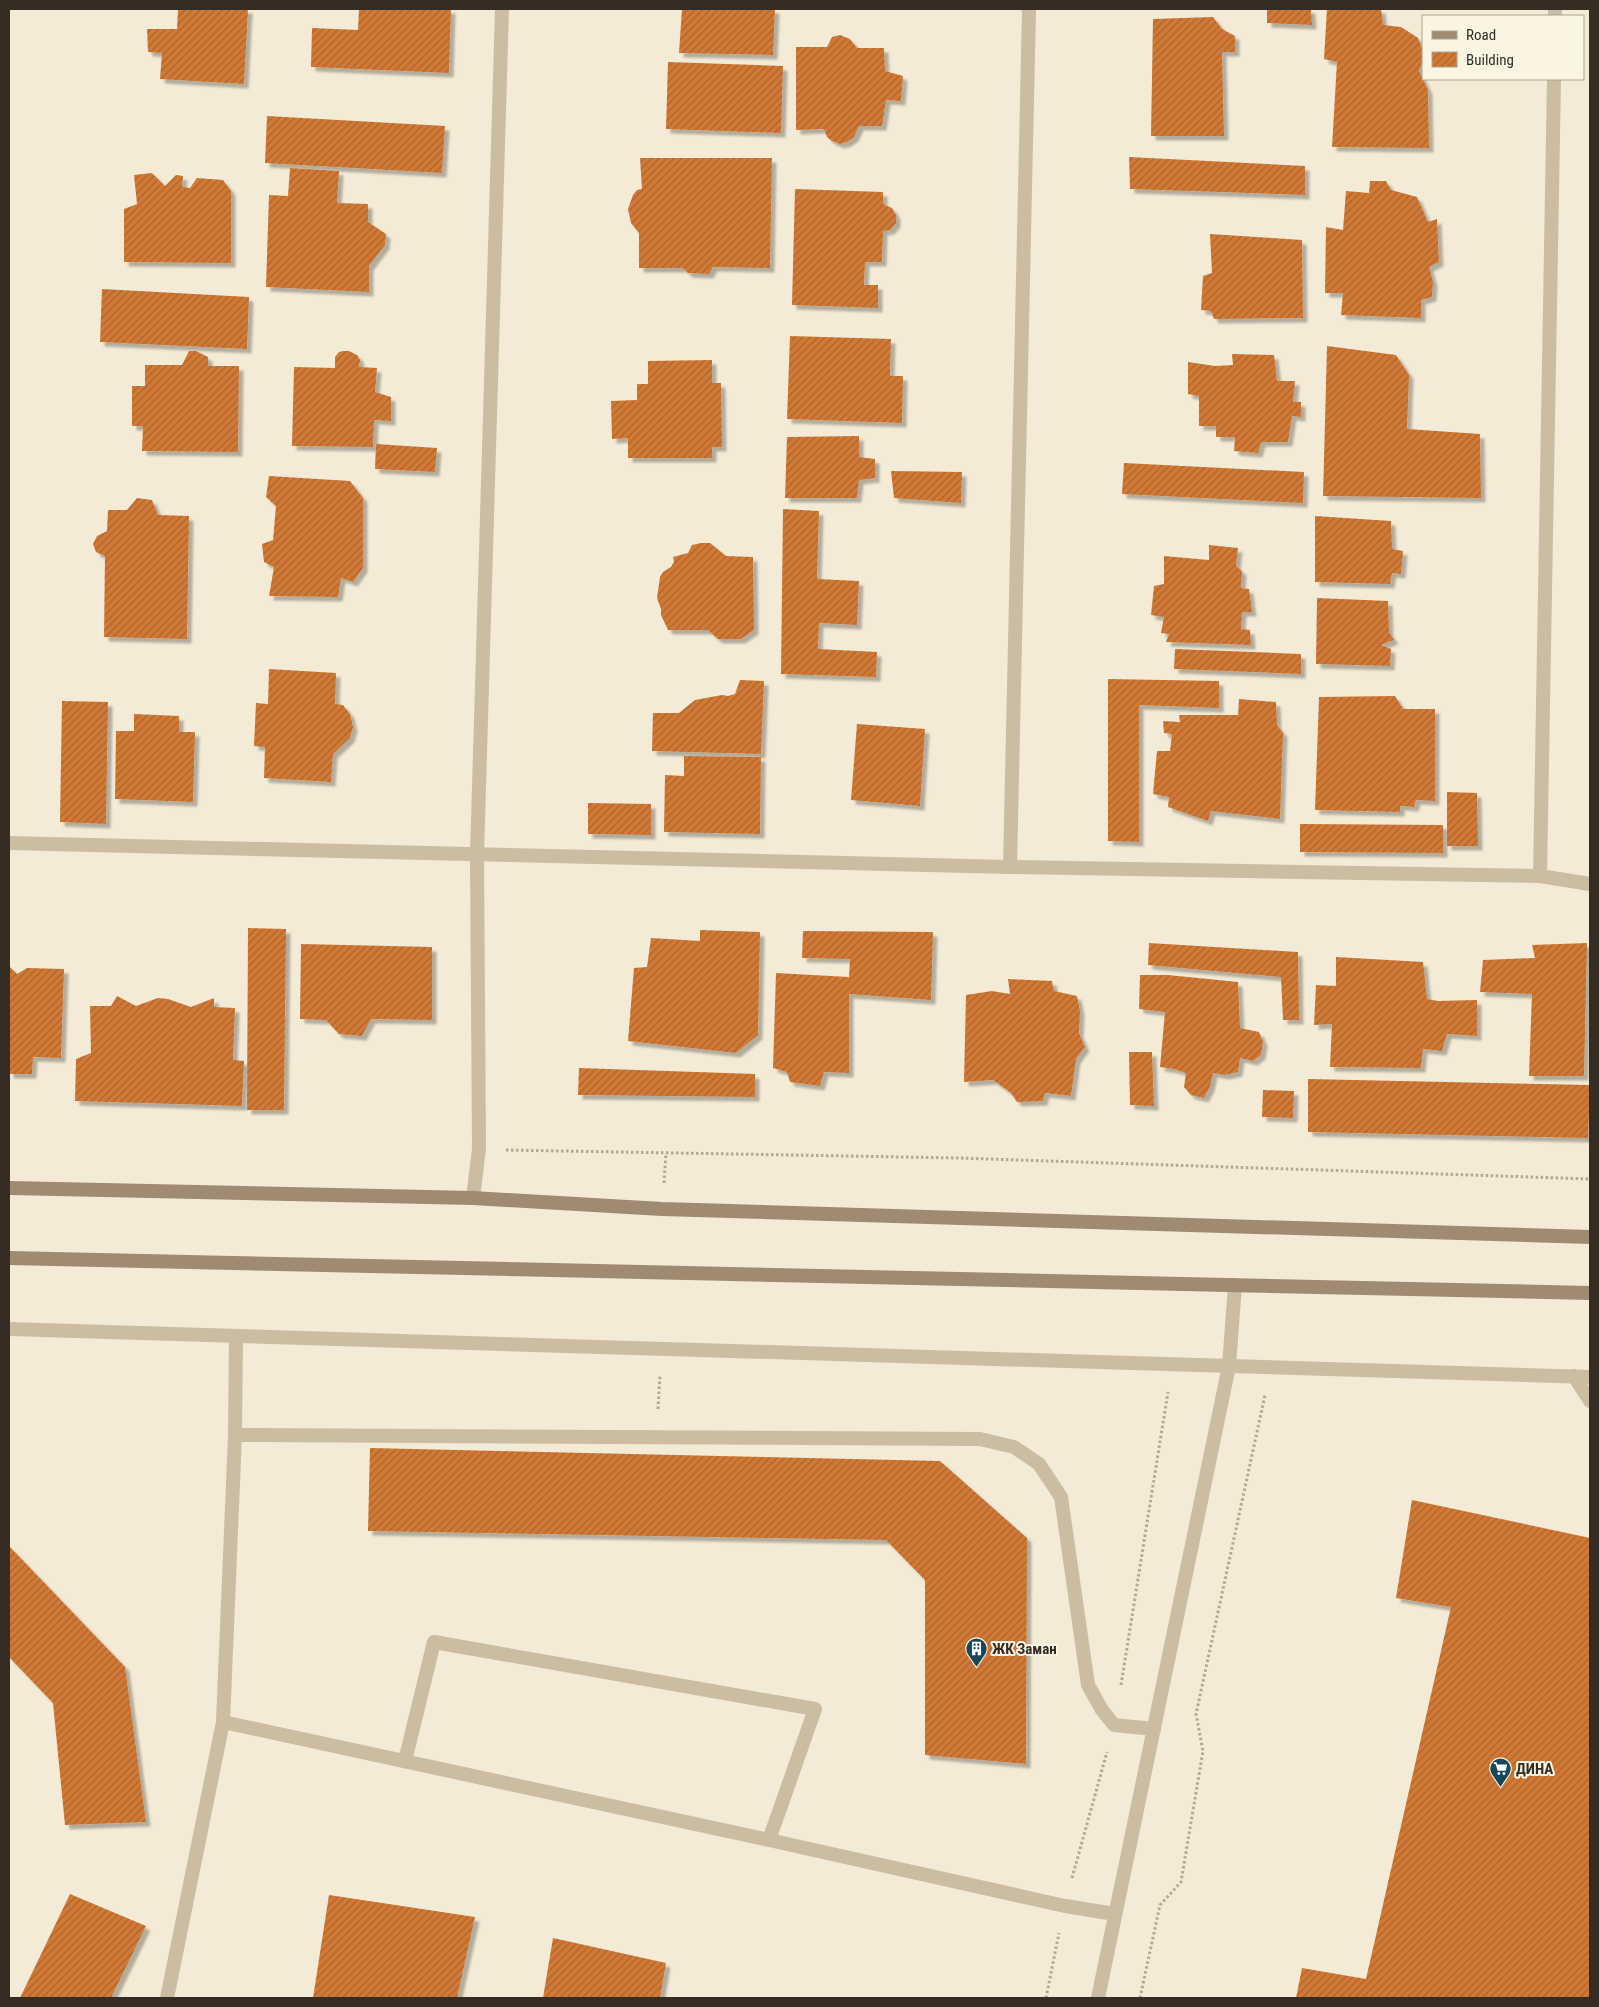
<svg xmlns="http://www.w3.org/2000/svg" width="1599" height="2007" font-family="'Roboto Condensed',sans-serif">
<defs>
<pattern id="building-hatch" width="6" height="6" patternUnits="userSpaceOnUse" patternTransform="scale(1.25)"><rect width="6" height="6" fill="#d17936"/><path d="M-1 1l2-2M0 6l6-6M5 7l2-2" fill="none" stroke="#aa642d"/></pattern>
<filter id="shadow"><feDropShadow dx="4.5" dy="4.5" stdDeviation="1" flood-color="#0004"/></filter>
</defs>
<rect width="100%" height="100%" fill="#f3ebd6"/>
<g fill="url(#building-hatch)" filter="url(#shadow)">
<polygon points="178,9 248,9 244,84 160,79 162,53 148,52 147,29 177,29"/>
<polygon points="359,9 451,9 449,73 311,67 312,28 358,30"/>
<polygon points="682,9 775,9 773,55 679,53"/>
<polygon points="1267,9 1311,9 1312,25 1267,23"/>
<polygon points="1327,9 1381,9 1383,25 1401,27 1418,38 1423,51 1423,60 1419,71 1428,90 1429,148 1332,147 1337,62 1324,59"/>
<polygon points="1213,17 1222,29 1235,36 1235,52 1222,52 1224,136 1151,136 1153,19"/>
<polygon points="840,35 850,39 857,48 884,48 885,71 903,76 901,101 886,100 882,126 859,126 854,137 847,142 840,144 832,141 827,137 824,129 796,130 796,47 827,47 832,37"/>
<polygon points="668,62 783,66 781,133 666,129"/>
<polygon points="267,116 445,126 442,173 265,163"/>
<polygon points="1129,157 1305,166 1305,195 1130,189"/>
<polygon points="640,158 772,158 770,268 713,267 709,274 688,273 683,268 639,268 639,233 631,223 628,209 633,195 637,190 642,189"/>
<polygon points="290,168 339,171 337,203 368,204 368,222 386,234 385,245 369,266 369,292 266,287 269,195 288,196"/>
<polygon points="152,173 165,186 176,175 183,176 182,187 190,188 197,178 223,180 231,191 231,263 124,262 124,209 137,204 134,175"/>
<polygon points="1370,181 1386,181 1391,190 1417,197 1428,222 1437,219 1439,262 1429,267 1433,282 1432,297 1421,300 1421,318 1341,315 1343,293 1325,293 1326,227 1343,230 1346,191 1369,193"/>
<polygon points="795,189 883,192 883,204 892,208 896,215 896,223 890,230 883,231 882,262 865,262 864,285 878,285 878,308 792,305"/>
<polygon points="1210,234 1302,240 1303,318 1214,319 1211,311 1201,310 1203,276 1212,273"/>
<polygon points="102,289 249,297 247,349 100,342"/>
<polygon points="790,336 891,339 890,376 903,376 902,423 787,419"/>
<polygon points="1327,346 1396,355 1409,375 1407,429 1480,434 1481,498 1323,496"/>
<polygon points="189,351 196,351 208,357 208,366 239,366 238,452 142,451 143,426 132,426 132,386 145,386 145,365 182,365"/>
<polygon points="343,351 349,351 357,355 360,360 359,367 377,368 375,392 391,397 391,421 374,420 373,447 292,446 294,367 335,368 335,357 339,352"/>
<polygon points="1232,354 1274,355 1277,381 1295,381 1293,402 1301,402 1301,417 1292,416 1288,442 1261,442 1258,453 1234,451 1235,437 1216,437 1216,426 1199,426 1199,396 1188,394 1188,362 1215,366 1233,365"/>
<polygon points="712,360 712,383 721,383 722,447 712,447 712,458 628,458 628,438 612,439 611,401 637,400 637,384 648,384 648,361"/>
<polygon points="859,436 859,457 875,459 875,478 859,480 857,498 785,498 787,437"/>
<polygon points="376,444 437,448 435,472 375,469"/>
<polygon points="1124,463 1304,472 1303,503 1122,494"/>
<polygon points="891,471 962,472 961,503 894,498"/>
<polygon points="269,476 350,481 363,498 363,568 353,582 341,578 338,597 269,596 274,567 264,562 262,544 273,540 276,506 266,497"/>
<polygon points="137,498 152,500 158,515 189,516 187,639 104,637 105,556 96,552 93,544 97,536 107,531 108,510 127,510"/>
<polygon points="783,509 819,511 817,579 859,581 857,625 819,623 818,649 877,652 876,677 781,674"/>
<polygon points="1315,516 1391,521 1392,549 1403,551 1401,574 1392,573 1390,584 1315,582"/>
<polygon points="701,543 710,543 726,556 753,557 754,630 741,639 718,639 708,630 668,630 661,615 661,609 657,598 660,577 663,572 671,567 674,562 673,557 688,553 692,545"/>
<polygon points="1209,545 1238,548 1236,566 1242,571 1241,588 1249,589 1252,612 1242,612 1241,629 1250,630 1251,645 1166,642 1169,634 1161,633 1164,617 1151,615 1154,586 1164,584 1164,556 1209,560"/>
<polygon points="1317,598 1388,601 1389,632 1394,640 1381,645 1391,649 1390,666 1316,664"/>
<polygon points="1175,649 1301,654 1301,674 1174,669"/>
<polygon points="269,669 336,673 335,704 343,705 350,714 353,727 350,738 333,754 331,782 264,778 265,747 254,746 256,703 268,704"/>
<polygon points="1108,679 1219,681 1219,708 1139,705 1139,842 1108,841"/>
<polygon points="740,680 764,681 761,754 652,751 653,713 679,713 695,700 722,695 728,696 735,694"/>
<polygon points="1395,696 1403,709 1435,709 1435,801 1416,800 1414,807 1400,806 1400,812 1315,810 1319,697"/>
<polygon points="1239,699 1276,702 1277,725 1283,733 1280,819 1211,811 1208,821 1168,807 1169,797 1153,794 1157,751 1170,751 1172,734 1164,733 1163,721 1180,722 1179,715 1238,715"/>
<polygon points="62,701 108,702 106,824 60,822"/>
<polygon points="134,714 179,716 179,732 195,732 193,802 115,799 116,731 134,731"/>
<polygon points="857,724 925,729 920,806 851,800"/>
<polygon points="684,756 761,757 760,834 664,832 665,775 684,776"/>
<polygon points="1447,792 1477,793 1478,846 1447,846"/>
<polygon points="588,803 651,804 651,835 588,834"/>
<polygon points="1300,824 1443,825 1443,853 1300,852"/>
<polygon points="248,928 286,929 284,1110 247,1110"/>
<polygon points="700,930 760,932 758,1035 736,1053 628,1041 634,968 647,967 651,938 700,941"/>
<polygon points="803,931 933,932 931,1000 849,994 849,1073 824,1072 820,1086 790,1082 787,1072 773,1068 776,973 849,977 850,959 802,958"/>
<polygon points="1149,943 1298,952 1299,1020 1283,1020 1281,977 1148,965"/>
<polygon points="1587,943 1584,1076 1529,1076 1532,994 1480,992 1483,960 1535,958 1532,945"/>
<polygon points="301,944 432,947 432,1020 371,1019 362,1036 339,1034 326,1020 300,1019"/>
<polygon points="1336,957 1423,962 1427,999 1438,1001 1477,1000 1477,1036 1447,1034 1442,1051 1423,1049 1421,1068 1330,1067 1332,1024 1314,1025 1316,985 1336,986"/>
<polygon points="9,966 17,974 27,968 64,969 61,1058 33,1057 32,1074 9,1074"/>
<polygon points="1140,975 1168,975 1238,982 1240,1028 1259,1032 1263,1042 1261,1055 1253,1061 1240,1058 1238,1072 1225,1075 1213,1073 1210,1087 1204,1098 1191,1095 1184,1087 1186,1073 1174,1069 1160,1067 1165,1012 1139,1009"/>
<polygon points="1008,979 1052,981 1054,991 1077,996 1080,1011 1079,1033 1085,1047 1076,1059 1071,1096 1045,1093 1043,1101 1017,1102 1011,1093 993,1080 964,1082 966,995 992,991 1010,994"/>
<polygon points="117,996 136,1006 158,998 168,999 191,1007 214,998 214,1007 235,1008 233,1060 244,1061 242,1106 75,1101 76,1059 91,1053 90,1006 111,1006"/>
<polygon points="1129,1052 1152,1052 1154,1106 1130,1105"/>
<polygon points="579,1068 755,1074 755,1097 578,1095"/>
<polygon points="1308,1079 1590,1085 1588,1138 1308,1132"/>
<polygon points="1263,1090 1294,1091 1293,1118 1262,1117"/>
<polygon points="370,1448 940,1461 1027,1538 1026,1764 925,1755 925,1580 886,1540 368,1531"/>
<polygon points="1412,1500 1590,1538 1590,1998 1296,1998 1302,1968 1366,1979 1451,1607 1396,1598"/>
<polygon points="9,1546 125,1667 146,1822 65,1825 53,1703 9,1657"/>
<polygon points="70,1894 146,1926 111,1998 20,1998"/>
<polygon points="329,1895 475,1917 457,1998 313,1998"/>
<polygon points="553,1938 666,1963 660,1998 543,1998"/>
</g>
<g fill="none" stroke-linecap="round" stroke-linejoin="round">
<g stroke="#b7a78b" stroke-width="3" stroke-dasharray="2.5 2.5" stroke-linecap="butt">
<polyline points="506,1150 959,1158 1590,1179"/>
<polyline points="664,1183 666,1153"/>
<polyline points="658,1409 660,1375"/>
<polyline points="1121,1685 1168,1392"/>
<polyline points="1072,1878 1107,1752"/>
<polyline points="1046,1998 1059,1933"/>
<polyline points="1140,1998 1160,1905 1181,1882 1203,1751 1196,1714 1265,1395"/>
</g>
<g stroke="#cbbda1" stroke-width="14">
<polyline points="1574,1376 1590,1401"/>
<polyline points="235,1435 980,1439 1014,1447 1039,1464 1061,1497 1088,1685 1102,1710 1114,1725 1154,1729"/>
<polyline points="223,1722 769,1840 1065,1906 1115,1914"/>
<polyline points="405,1761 434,1642 815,1709 769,1840"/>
</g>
<g stroke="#cbbda1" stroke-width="14">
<polyline points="1555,16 1555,9"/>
<polyline points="9,843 1010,867 1540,876 1590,884"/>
<polyline points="1010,867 1029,9"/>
<polyline points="1540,876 1554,79"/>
<polyline points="473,1198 479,1149 477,855 502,9"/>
<polyline points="9,1329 1590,1377"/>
<polyline points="167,1998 223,1722 235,1435 236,1337"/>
<polyline points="1098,1998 1229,1366 1235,1285"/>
</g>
<g stroke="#9f8b72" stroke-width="14">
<polyline points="9,1188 473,1198 662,1209 1590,1237"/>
<polyline points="9,1258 1590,1293"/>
</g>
</g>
<defs>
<symbol id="building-pin" viewBox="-11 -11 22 30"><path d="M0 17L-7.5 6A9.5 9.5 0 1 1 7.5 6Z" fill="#17485a" stroke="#faf4e2"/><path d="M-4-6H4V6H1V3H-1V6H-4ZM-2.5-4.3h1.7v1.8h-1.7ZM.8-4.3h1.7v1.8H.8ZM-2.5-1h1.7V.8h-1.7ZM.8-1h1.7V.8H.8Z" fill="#fff"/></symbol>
<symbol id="supermarket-pin" viewBox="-11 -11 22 30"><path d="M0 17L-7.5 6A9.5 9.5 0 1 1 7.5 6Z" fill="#17485a" stroke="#faf4e2"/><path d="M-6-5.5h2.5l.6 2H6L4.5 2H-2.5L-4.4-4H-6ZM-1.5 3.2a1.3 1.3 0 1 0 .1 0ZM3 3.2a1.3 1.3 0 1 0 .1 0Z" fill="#fff"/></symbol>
</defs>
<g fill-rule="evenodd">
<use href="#building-pin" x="964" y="1636" width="25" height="34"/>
<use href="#supermarket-pin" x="1488" y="1756" width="25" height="34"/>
</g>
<g text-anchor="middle" stroke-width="4" stroke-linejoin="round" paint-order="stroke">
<g font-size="15" font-weight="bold" fill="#352d24" stroke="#faf4e2" text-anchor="start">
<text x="992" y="1654">ЖК Заман</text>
<text x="1516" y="1774">ДИНА</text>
</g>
</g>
<rect width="1599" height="2007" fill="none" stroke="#352d24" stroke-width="20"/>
<rect x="1422" y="15" width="162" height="65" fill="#faf4e2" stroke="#aba496"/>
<rect x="1432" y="31" width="25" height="8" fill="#9f8b72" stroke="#aba496"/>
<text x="1466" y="40" font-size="15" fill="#352d24">Road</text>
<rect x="1432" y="52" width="25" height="15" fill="url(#building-hatch)" stroke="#aba496"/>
<text x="1466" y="65" font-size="15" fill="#352d24">Building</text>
</svg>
